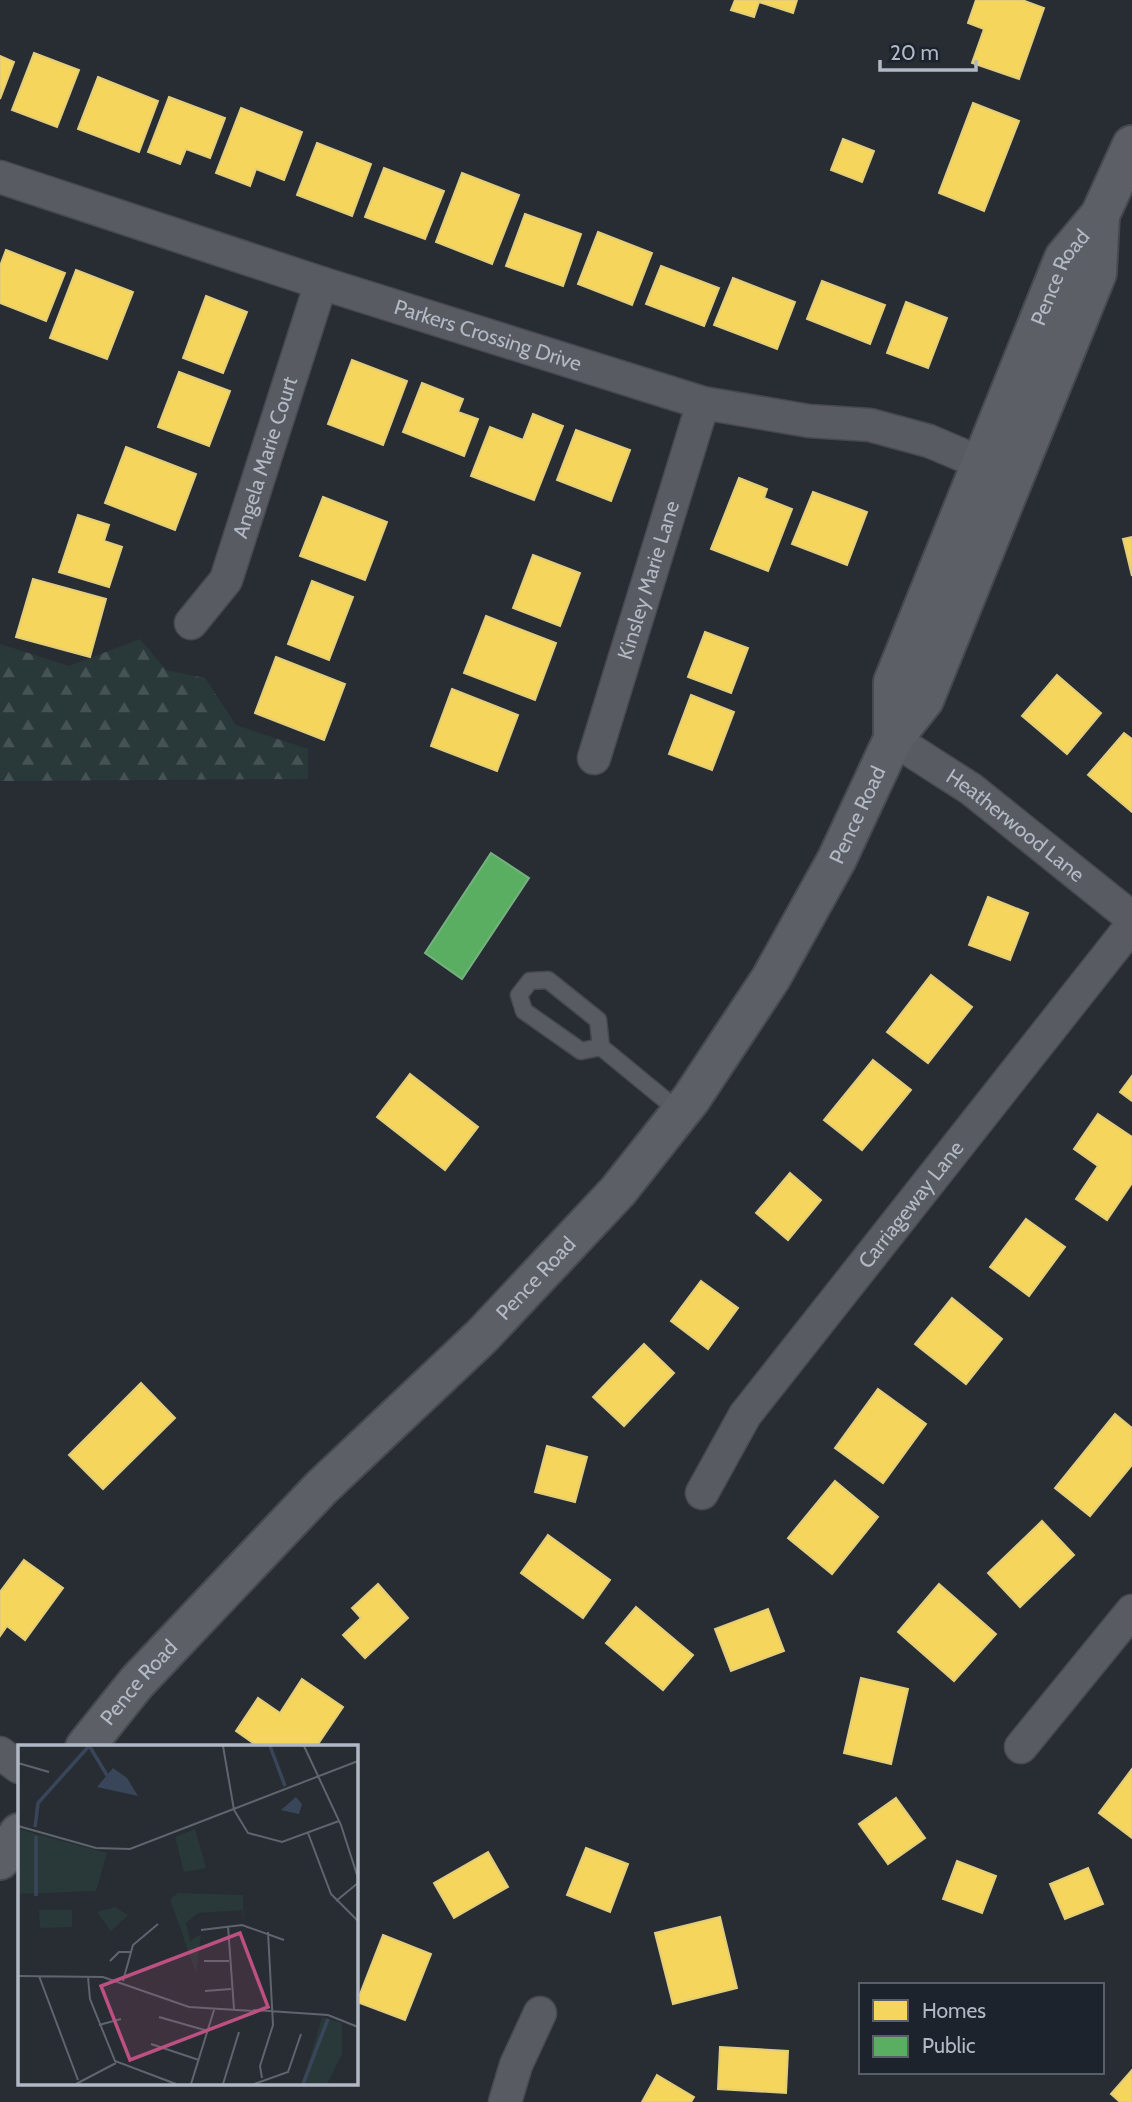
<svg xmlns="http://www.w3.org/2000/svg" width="1132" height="2102" font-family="Cabin,sans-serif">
<defs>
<pattern id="forest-firs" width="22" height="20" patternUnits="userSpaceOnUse" patternTransform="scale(1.75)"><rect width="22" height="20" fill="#293839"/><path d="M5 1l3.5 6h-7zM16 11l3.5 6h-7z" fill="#465354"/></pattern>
</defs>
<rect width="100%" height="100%" fill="#282d33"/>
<polygon fill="url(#forest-firs)" points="140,639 166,670 205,678 236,725 308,749 308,779 0,781 0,644 69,666"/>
<g fill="#f6d55c" stroke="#e2cd7b" stroke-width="2">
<polygon points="735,0 797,0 793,13 759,2 754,17 731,10"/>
<polygon points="976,0 1022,0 1044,8 1019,79 972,63 984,29 968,23"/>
<polygon points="34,53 79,70 57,127 12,110"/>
<polygon points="0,56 14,62 0,99"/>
<polygon points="98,77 158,101 139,152 78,129"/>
<polygon points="169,97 225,118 210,158 186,149 180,164 148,152"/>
<polygon points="973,103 1019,121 984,211 939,193"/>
<polygon points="241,108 302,132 284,180 256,169 250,186 216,173"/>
<polygon points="843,139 874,151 862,182 831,170"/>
<polygon points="317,143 371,164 352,216 297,195"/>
<polygon points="384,168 444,191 425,239 365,217"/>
<polygon points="462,173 519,195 492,264 436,242"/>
<polygon points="525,214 581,234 563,286 506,266"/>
<polygon points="598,232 652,253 632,305 578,284"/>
<polygon points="6,250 65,273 46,321 0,303 0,266"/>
<polygon points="661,266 719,288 704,326 646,304"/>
<polygon points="76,270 133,292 107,359 50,338"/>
<polygon points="733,278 795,302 777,349 714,325"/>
<polygon points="822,281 885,305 870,344 807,319"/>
<polygon points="206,296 247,312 223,373 183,358"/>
<polygon points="906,302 947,318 928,368 887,353"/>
<polygon points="352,360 407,381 383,445 328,424"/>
<polygon points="179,372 230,391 209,446 158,427"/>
<polygon points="422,383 463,399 458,412 478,419 464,456 403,432"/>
<polygon points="533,414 563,426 534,500 471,476 490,427 523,440"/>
<polygon points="576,430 630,450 611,501 557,480"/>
<polygon points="126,447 196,474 175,530 105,503"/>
<polygon points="739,478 767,489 764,498 792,509 768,571 711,549"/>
<polygon points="813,492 867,512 847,565 792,544"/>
<polygon points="323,497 387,522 365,580 300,556"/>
<polygon points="78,515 109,525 104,541 122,547 109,587 59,572"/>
<polygon points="1132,537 1132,576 1123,539"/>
<polygon points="533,555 580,573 560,626 513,608"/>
<polygon points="33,579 106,599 90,657 16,637"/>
<polygon points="312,581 353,597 329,660 288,644"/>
<polygon points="486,616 556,643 535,700 464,673"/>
<polygon points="705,632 748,648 731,693 688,677"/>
<polygon points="276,657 345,684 324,740 255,713"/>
<polygon points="1057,675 1101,713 1067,754 1022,716"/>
<polygon points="452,689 518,715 497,771 431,746"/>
<polygon points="691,695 734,712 712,770 669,754"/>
<polygon points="1124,733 1132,739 1132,812 1088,775"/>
<polygon points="988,897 1028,913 1010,960 969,945"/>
<polygon points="931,975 972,1007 928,1063 887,1032"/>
<polygon points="873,1060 911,1090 862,1150 824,1120"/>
<polygon points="410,1074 478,1127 445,1170 377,1117"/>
<polygon points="1132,1076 1132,1101 1120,1092"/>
<polygon points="1098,1114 1132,1137 1132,1183 1107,1220 1076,1199 1098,1166 1074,1149"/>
<polygon points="790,1173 821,1200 788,1240 756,1213"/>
<polygon points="1026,1219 1065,1247 1029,1296 990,1267"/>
<polygon points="701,1281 738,1308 708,1349 671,1321"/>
<polygon points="952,1298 1002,1339 966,1384 915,1344"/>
<polygon points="644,1344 674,1373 624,1426 593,1397"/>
<polygon points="141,1383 175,1418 103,1489 69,1455"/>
<polygon points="878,1389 926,1424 883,1483 835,1448"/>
<polygon points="1115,1414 1132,1428 1132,1465 1090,1516 1055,1488"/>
<polygon points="547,1446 587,1457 575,1502 535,1492"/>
<polygon points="835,1481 878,1517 832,1574 788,1538"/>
<polygon points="1042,1521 1074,1555 1020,1607 988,1573"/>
<polygon points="548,1535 610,1580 583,1618 521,1573"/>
<polygon points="24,1560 63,1588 25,1640 7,1626 0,1636 0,1592"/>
<polygon points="378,1584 408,1618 365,1658 343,1635 361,1618 352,1608"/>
<polygon points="939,1584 996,1634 954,1681 898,1632"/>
<polygon points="636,1607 693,1655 663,1690 606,1643"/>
<polygon points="768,1609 784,1651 731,1671 715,1629"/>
<polygon points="861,1678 908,1689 891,1764 844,1753"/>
<polygon points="302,1679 343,1707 316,1747 259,1747 236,1731 258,1698 280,1713"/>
<polygon points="1132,1769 1132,1838 1099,1813"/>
<polygon points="896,1798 925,1838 888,1864 859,1824"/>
<polygon points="586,1848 628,1864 610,1912 567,1895"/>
<polygon points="488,1852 508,1887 454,1918 434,1883"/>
<polygon points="957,1861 996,1876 982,1913 943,1899"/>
<polygon points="1088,1868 1103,1904 1065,1919 1050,1884"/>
<polygon points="720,1917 737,1988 673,2004 655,1933"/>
<polygon points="383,1935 431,1954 405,2020 357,2002"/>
<polygon points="720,2047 788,2051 786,2093 718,2089"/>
<polygon points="1132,2070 1132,2102 1120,2102 1111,2094"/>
<polygon points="657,2075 694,2097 691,2102 642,2102"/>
</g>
<polygon fill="#5aae61" stroke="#74b17f" stroke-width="2" points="491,853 529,878 462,979 425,953"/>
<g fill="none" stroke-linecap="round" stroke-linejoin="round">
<defs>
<polyline id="lane" points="601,1047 581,1051 524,1011 519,995 530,981 548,980 598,1020 601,1047 680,1112"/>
<g id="street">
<path id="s1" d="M0 177 321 283 703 403 809 421 870 425 929 441 981 463"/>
<path id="s2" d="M191 623 226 580 321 283"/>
<path id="s3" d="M893 739 971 789 1132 918"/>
<path id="s4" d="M594 758 703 403"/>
<path id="s5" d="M702 1493 745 1415 1132 925"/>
<polyline points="1021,1747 1132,1611"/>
<polyline points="0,1753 19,1767"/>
<polyline points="505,2102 516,2065 540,2013"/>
</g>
<g id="secondary">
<path id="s6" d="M893 739V682L1064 258 1100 215 1132 145"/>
<path id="s7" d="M85 1747 137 1682 321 1488 482 1336 618 1191 691 1099 771 978 837 859 893 739 924 700 1097 273 1100 215"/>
<polyline points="0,1860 19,1833"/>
</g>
</defs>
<use href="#lane" stroke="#46494e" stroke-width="19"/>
<use href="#street" stroke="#46494e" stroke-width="35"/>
<use href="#secondary" stroke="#46494e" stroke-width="42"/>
<use href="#lane" stroke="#585b61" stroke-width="16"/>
<use href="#street" stroke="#585b61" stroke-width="32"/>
<use href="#secondary" stroke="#5c5f66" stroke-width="38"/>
</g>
<g text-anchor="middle" stroke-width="7" stroke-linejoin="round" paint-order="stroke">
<g font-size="21" fill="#b2b9c4" stroke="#1d232d">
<text dy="7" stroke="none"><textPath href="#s6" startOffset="495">Pence Road</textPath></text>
<text dy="7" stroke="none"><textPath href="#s1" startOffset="513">Parkers Crossing Drive</textPath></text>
<text dy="7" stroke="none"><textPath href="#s2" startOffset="184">Angela Marie Court</textPath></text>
<text dy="7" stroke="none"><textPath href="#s4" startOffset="186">Kinsley Marie Lane</textPath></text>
<text dy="7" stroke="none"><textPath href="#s7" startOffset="1218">Pence Road</textPath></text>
<text dy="7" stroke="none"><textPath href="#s3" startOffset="150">Heatherwood Lane</textPath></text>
<text dy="7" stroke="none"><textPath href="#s5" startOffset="357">Carriageway Lane</textPath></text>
<text dy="7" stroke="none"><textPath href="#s7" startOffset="651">Pence Road</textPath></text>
<text dy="7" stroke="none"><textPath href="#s7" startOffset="84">Pence Road</textPath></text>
</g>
</g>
<g transform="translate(18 1745)">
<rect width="340" height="340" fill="#282d33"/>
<path d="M0 84 89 108 78 146 0 149ZM160 148 225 150 226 178 224 165 180 168 168 178 172 196 183 189 178 228 152 154ZM304 272 324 278V309L309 339H284Z" fill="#293839"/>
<path d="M177 84 188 123 166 127 157 92Z" fill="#293839"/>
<path d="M97 162 110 170 93 186 79 167ZM21 165H54V182L22 183Z" fill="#293839"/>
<path d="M95 23 109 33 120 51 79 42ZM278 52 284 59 281 69 263 65Z" fill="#39465a"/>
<path fill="none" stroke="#39465a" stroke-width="3.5" d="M252 1 267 41M72 2 90 32M17 82 20 58 71 1M18 91V151M285 339 310 274"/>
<path fill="none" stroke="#5f656d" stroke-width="2" d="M205 1 216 65 230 88 264 97 321 76M286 1 323 80 340 133M0 18 31 27M0 81 78 103 112 104 340 16M290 88 313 149 340 176M318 156 340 138M210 181 216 264M183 185 224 180 266 195M92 216 101 207H113M186 216H211M0 231 85 232 171 262 235 266M21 231 60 335M70 232 72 254 97 316 158 339M105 236 115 200 140 179M187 246 213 244M235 265 310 270 340 282M141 272 190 286M81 280 103 274M133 299 181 315M244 333 242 321 255 280 250 187M58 339 98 318M173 339 196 265M205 339 221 287M236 339 270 327 283 289"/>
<path fill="#bc5080" fill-opacity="0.15" stroke="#bc5080" stroke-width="3.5" d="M222 188 250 262 112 315 83 241Z"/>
<rect width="340" height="340" fill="none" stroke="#b2b9c4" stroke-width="3.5"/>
</g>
<rect x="859" y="1983" width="245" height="91" fill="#1d232d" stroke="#595f69" stroke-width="2"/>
<rect x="873" y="2000" width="35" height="21" fill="#f6d55c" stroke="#595f69" stroke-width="2"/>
<text x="922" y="2018" font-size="21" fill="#b2b9c4">Homes</text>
<rect x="873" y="2036" width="35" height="21" fill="#5aae61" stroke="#595f69" stroke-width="2"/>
<text x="922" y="2053" font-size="21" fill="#b2b9c4">Public</text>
<path d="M880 60v10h96v-10" fill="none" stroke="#b2b9c4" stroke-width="3.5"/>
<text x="890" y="60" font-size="21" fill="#b2b9c4" stroke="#1d232d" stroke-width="5" paint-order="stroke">20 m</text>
</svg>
